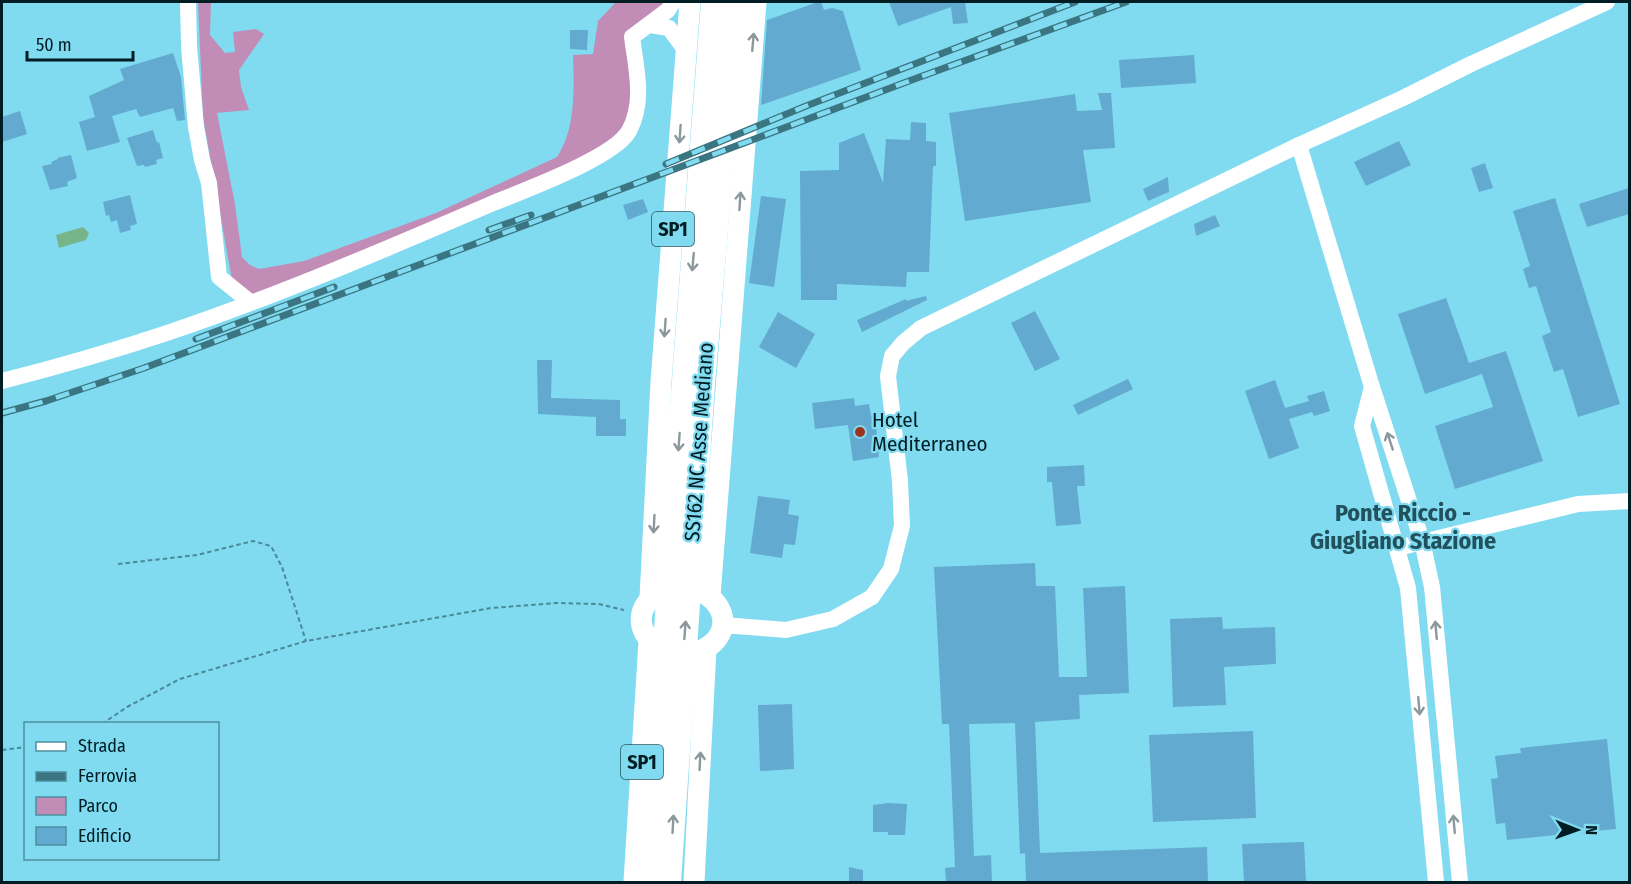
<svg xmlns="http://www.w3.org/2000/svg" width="1631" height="884" font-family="'Fira Sans Condensed',sans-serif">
<rect width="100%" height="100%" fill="#80dbf0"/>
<path fill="#c18cb6" d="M198 2H211L210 35 225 53 235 52 233 32 256 29 264 34 239 70 241 87 249 110 217 113 235 204 242 257 250 265 259 269 304 261 436 213 557 157C576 128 574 89 573 55L593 54 598 21 616 2H669L639 24 635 89 630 119 603 148 517 192 253 296 232 280 203 117Z"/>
<polygon fill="#76b58a" points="83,227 89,233 86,240 59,248 56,235"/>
<g fill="#63aad0">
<polygon points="818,2 821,2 824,10 832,8 843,11 861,70 761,105 767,20"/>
<polygon points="889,2 965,2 968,23 953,24 951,7 898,26"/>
<polygon points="570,30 588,30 587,50 570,49"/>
<polygon points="173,53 181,77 185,120 177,121 173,108 140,117 136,109 112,116 120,142 87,151 79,122 95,117 89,96 124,80 120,69"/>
<polygon points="1194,55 1196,83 1121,88 1119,60"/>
<polygon points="1098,93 1111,93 1115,148 1083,150 1091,202 965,221 949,113 1075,94 1077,111 1102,110"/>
<polygon points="20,111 27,134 2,142 2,117"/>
<polygon points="911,122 926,123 926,141 936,142 936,166 933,166 929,272 907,272 906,287 837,284 837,300 801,300 800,171 839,170 839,143 864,133 883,183 886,139 910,140"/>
<polygon points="153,130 157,143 159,142 163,158 156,160 157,164 145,167 144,165 137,166 127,138"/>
<polygon points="1399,141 1411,165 1366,186 1354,162"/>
<polygon points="71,155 77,178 67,182 68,186 50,190 42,166 52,164 51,162 58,159 57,158"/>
<polygon points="1485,163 1493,188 1479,192 1471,168"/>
<polygon points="1168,177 1169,192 1148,201 1143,189"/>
<polygon points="1629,188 1629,214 1587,227 1579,204"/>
<polygon points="130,195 137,224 130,226 131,230 120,233 117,220 111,222 109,215 106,216 103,202"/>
<polygon points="761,196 786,199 774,287 749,283"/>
<polygon points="1555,198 1620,404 1578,417 1563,369 1554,372 1542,336 1551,332 1536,286 1529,288 1523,269 1530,266 1513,211"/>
<polygon points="643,199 648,212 628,220 623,205"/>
<polygon points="1215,215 1220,226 1196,236 1194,224"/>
<polygon points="926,296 927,300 862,332 857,320 906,299 906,301"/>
<polygon points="1446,298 1469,363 1506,351 1543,461 1455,489 1435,426 1493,407 1482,374 1425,394 1398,314"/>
<polygon points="1035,311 1060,359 1035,371 1011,323"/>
<polygon points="778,312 815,334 796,368 759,347"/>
<polygon points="537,360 552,360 551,398 620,400 620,419 626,419 626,436 596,436 596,417 538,414"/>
<polygon points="1128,379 1133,389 1078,415 1073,405"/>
<polygon points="1275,380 1285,408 1309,401 1307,396 1324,391 1330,411 1314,416 1312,412 1289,419 1299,448 1269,459 1245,391"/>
<polygon points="854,398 855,406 869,404 871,416 875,415 879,457 853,461 848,425 815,429 812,403"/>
<polygon points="1084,465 1085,486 1077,486 1081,524 1056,526 1052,482 1047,482 1047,467"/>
<polygon points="758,496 790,500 788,514 799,516 795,545 784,544 782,558 750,553"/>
<polygon points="1035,563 1036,586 1055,586 1059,677 1087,677 1083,588 1125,586 1129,693 1079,695 1080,719 1035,722 1040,853 1207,847 1208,882 1026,882 1025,853 1020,854 1015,723 969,724 974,856 991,855 992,882 946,882 945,868 955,867 949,724 942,724 934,567"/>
<polygon points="1222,617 1223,629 1275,627 1276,664 1224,667 1226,705 1173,707 1170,619"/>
<polygon points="792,704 794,769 760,771 758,705"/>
<polygon points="1253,731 1256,818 1153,822 1149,735"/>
<polygon points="1607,739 1616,829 1507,840 1505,823 1496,824 1491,779 1498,778 1495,756 1521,753 1520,748"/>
<polygon points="888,803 907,804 905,835 888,835 888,832 873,832 873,805"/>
<polygon points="1304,842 1306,882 1244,882 1242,844"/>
<polygon points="849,867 863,870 863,882 849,882"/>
</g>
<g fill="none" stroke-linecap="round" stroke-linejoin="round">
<g stroke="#498998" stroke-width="2" stroke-dasharray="4.5 3" stroke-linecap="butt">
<polyline points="118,564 197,555 253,541 271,546 282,567 306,641"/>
<polyline points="102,724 127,707 180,679 306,641 491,608 557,603 599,604 624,610"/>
<polyline points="2,750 26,747"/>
</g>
<g stroke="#fff" stroke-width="16">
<polyline points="188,2 189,46 196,127 202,160 209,183 219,277 250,302"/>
<polyline points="650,25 669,28 686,51"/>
<polyline points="1299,145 1372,387"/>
<path d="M2 381C57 367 113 351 167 333 277 296 384 250 491 204 522 191 614 158 629 131 645 102 636 68 632 37L668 10 673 2"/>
<polyline points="1398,548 1578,504 1630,501"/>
<polyline points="723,625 786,630 833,619 872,597 891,569 902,526 900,481 888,376 892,356 903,343 921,328 1299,145 1403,98 1471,64 1607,2"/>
<polyline points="1436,882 1408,588 1362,426 1372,387 1422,541 1432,587 1460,882"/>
</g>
<g stroke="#fff" stroke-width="21">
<polyline points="710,596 756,2"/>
<polyline points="650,598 661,382 690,2"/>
<path d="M657 646C635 630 636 606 660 592"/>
<path d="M699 651C730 640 731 606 701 592"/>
<polyline points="634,882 649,641"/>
<polyline points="694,882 706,648"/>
</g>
<g stroke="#fff" stroke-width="24">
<path d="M651 882C666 588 691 295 713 2"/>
<polyline points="669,882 703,384 735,2"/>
</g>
<defs>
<g id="rail">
<polyline points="666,164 806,106 1075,2"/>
<polyline points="489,230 531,215"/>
<polyline points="196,339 334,287"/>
<polyline points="2,413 46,401 144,368 917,78 1126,2"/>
</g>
</defs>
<use href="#rail" stroke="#3b7581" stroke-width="7"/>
<use href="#rail" stroke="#80dbf0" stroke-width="4.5" stroke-dasharray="14" stroke-linecap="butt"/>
</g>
<defs><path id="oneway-shaft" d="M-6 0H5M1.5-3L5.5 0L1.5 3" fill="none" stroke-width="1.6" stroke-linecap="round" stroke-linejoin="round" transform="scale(1.5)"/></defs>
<g stroke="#8c999c">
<use href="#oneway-shaft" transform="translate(753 42) rotate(-85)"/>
<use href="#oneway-shaft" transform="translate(680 134) rotate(94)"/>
<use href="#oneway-shaft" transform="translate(740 201) rotate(-86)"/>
<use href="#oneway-shaft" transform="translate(693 262) rotate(95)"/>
<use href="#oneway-shaft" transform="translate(665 328) rotate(94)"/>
<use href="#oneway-shaft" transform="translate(1390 441) rotate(-108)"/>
<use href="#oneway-shaft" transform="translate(679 442) rotate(94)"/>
<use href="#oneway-shaft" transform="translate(654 524) rotate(93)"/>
<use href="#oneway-shaft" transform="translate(685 630) rotate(-86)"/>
<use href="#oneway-shaft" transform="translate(1436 630) rotate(-95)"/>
<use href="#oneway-shaft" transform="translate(1419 706) rotate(85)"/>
<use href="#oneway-shaft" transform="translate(700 761) rotate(-87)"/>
<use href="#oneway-shaft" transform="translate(673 824) rotate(-87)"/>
<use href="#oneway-shaft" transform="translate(1454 824) rotate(-95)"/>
</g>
<circle fill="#9c331c" stroke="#80dbf0" stroke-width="2" cx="860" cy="432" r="6"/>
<g text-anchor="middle" stroke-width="4.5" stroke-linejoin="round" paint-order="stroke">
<g fill="#80dbf0" stroke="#265660" stroke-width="1.5">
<rect x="652" y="212" width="42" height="34" rx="4.5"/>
<rect x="621" y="745" width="42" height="34" rx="4.5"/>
</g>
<g font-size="20" font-weight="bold" fill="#001d23">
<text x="673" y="236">SP1</text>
<text x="642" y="769">SP1</text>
</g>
<g font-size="21" fill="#001d23" stroke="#80dbf0" text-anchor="start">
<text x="872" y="427">Hotel<tspan x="872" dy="24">Mediterraneo</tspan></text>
</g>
<g font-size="21" fill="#001d23" stroke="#80dbf0">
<text transform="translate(699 442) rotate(-86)" y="7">SS162 NC Asse Mediano</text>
</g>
<g font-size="24" font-weight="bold" fill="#20515c" stroke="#80dbf0">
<text x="1403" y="521">Ponte Riccio -<tspan x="1403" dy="28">Giugliano Stazione</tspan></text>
</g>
</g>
<rect width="1631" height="884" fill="none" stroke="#001d23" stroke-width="6"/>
<rect x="24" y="722" width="195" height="138" fill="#80dbf0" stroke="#4d8f9e" stroke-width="1.5"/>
<rect x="36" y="742" width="30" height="9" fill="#ffffff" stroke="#4d8f9e" stroke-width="1.5"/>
<text x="78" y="752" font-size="18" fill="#001d23">Strada</text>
<rect x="36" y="772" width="30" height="9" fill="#3b7581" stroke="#4d8f9e" stroke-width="1.5"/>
<text x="78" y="782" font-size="18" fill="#001d23">Ferrovia</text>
<rect x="36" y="797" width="30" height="18" fill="#c18cb6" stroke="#4d8f9e" stroke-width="1.5"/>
<text x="78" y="812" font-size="18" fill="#001d23">Parco</text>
<rect x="36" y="827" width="30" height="18" fill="#63aad0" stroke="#4d8f9e" stroke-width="1.5"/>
<text x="78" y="842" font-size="18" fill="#001d23">Edificio</text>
<g transform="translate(1577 830) rotate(91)" stroke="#80dbf0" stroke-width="4.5" paint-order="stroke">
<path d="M0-4.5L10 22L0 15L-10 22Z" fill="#001d23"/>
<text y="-9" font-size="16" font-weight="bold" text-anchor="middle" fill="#001d23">N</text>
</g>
<path d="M27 51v9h106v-9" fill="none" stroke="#001d23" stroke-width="3"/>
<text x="36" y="51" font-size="18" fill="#001d23" stroke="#80dbf0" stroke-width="4.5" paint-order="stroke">50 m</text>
</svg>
